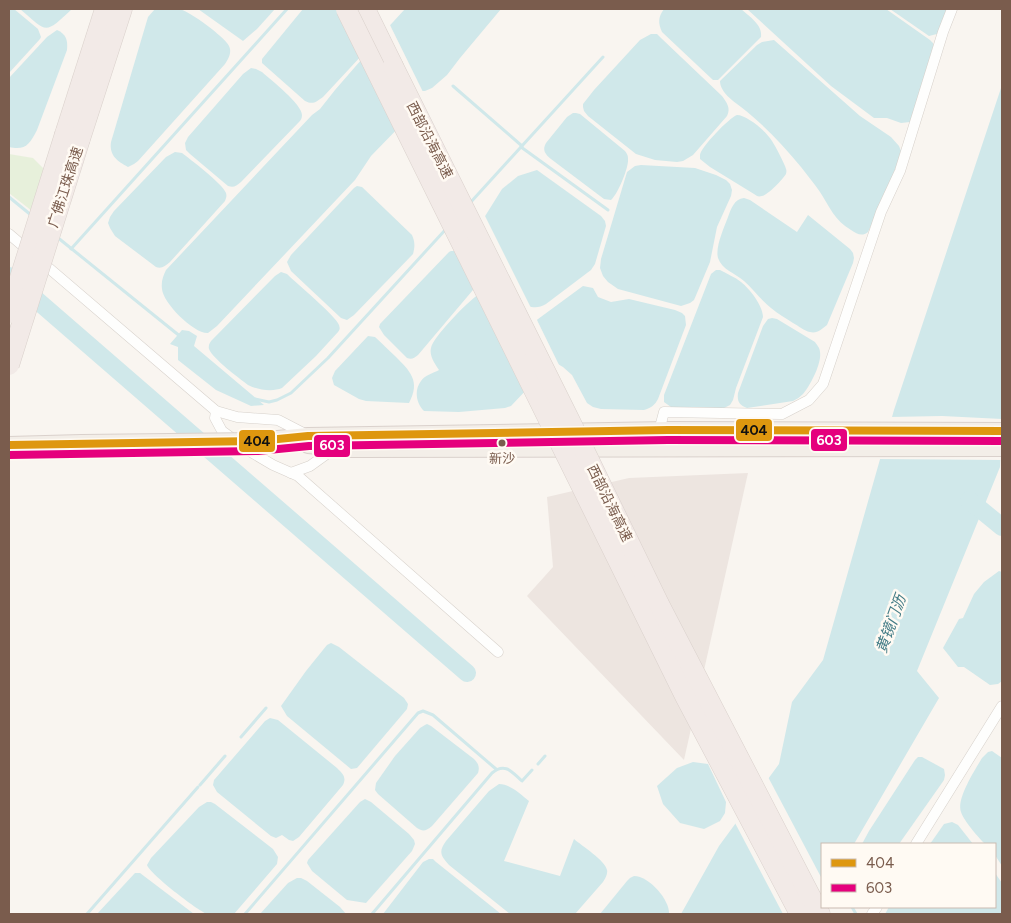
<svg xmlns="http://www.w3.org/2000/svg" width="1011" height="923" font-family="Figtree,'Noto Sans SC',sans-serif">
<rect width="100%" height="100%" fill="#f9f5f0"/>
<polygon fill="#ede5e0" points="748,473 684,760 527,596 553,567 547,497 629,478"/>
<polygon fill="#e7f0db" points="9,154 33,158 45,170 32,211 9,193"/>
<g fill="#d0e8ea">
<polygon points="9,9 14,9 38,29 41,37 40,39 9,73"/>
<path d="M20 9H72C44 35 48 33 20 9Z"/>
<path d="M155 9C163 9 171 8 179 9 188 10 225 37 229 46 232 52 229 58 225 64L138 161 134 164 128 167C117 161 109 155 111 142L148 17Z"/>
<polygon points="198,9 275,9 257,29 243,41"/>
<path d="M303 9H346L376 40 323 97C316 102 313 105 305 101L262 63V59Z"/>
<polygon points="405,9 501,9 460,58 447,75 432,88 425,91 417,91 382,34"/>
<path d="M664 9H741C749 16 763 25 761 37L718 80H713L662 32C658 23 658 17 664 9Z"/>
<polygon points="747,9 886,9 930,40 933,43 935,50 910,122 901,123 887,118 874,118 831,86"/>
<polygon points="890,9 949,9 937,34 929,36"/>
<path d="M57 30C66 34 68 40 67 50L37 130C30 144 25 151 9 147V78L47 37Z"/>
<path d="M651 34H657L661 38 722 96C727 103 731 108 727 116L693 155 683 161 677 162 655 160 636 154 588 116 584 111 583 107V104L594 90 640 40Z"/>
<path d="M774 40 860 116 891 137 899 146 901 151V155L887 192 868 232C862 237 857 234 851 230 835 221 829 206 820 192 814 183 807 175 801 167 782 144 764 125 741 107 733 101 720 92 720 81L757 45 762 42Z"/>
<path d="M368 52 406 120 371 156 355 180 217 326 208 333C194 334 163 303 162 289 161 282 163 276 166 270L312 115 320 109 335 90Z"/>
<path d="M251 68 256 69 262 72C271 80 302 104 302 115 302 118 301 120 299 122L241 182C236 186 234 188 228 186L190 154 186 150 185 143 188 137 243 74Z"/>
<polygon points="1002,85 1002,410 1000,467 917,671 939,698 854,844 822,844 822,907 819,914 681,914 719,846 779,764 792,702 823,660 894,410"/>
<path d="M573 113H576L580 114 625 151C627 154 628 155 628 159 629 167 618 194 611 200L604 199 551 159C545 154 542 150 546 143L567 117Z"/>
<path d="M737 115C747 115 767 132 772 141 777 149 781 157 785 166 786 169 787 170 786 174 783 179 768 195 762 196 758 197 757 196 754 194L710 167 700 159C700 157 700 156 700 155 701 147 729 118 737 115Z"/>
<path d="M175 152 182 153C191 160 223 184 226 193 227 197 226 198 225 201L170 262C165 266 162 269 156 267L115 236 110 228 108 223 110 217 114 211 166 157Z"/>
<polygon points="641,165 695,168 716,175 726,180 730,184 732,190 731,196 717,227 710,262 697,293 694,300 690,303 681,306 618,289 608,282 603,276 600,268 601,259 627,172 635,166"/>
<path d="M537 170 601 216 605 221 606 226 595 264 591 270 546 304C539 308 535 308 527 306L482 221 502 189 518 176Z"/>
<path d="M357 186 362 187 412 235C415 242 415 246 413 254L354 315 347 320 341 318 291 271 287 262 291 255 354 188Z"/>
<path d="M744 198 750 200 797 232 808 215 850 249 853 253 854 258 853 263 827 325C822 329 817 334 810 332 804 331 799 326 793 323 786 318 778 314 771 308 761 300 753 289 744 281 735 273 722 270 718 258 715 247 724 228 728 217 731 209 734 199 744 198Z"/>
<path d="M451 251H454L478 284 418 355C414 358 412 360 407 358L384 335 379 327 380 324 449 252Z"/>
<path d="M716 270H720C727 274 735 277 741 282 750 289 763 306 763 317L736 388 733 400 730 405 722 409 671 407 664 402V395L711 274Z"/>
<path d="M281 272 287 274C296 283 336 316 339 325 340 329 340 329 338 332L316 356 282 388C273 392 257 390 248 385 239 378 213 359 209 349 208 345 210 342 213 339L275 276Z"/>
<path d="M583 286 593 288 598 297 611 302 629 299 675 310 682 313 685 316 686 325 658 399C655 405 651 408 644 410L601 409 593 407 587 403 572 375 563 367 556 363 534 322Z"/>
<path d="M478 295 529 387 511 406 505 408 459 412 424 411C416 403 414 390 421 381 424 376 433 373 439 370 435 364 429 356 431 348 432 338 469 300 478 295Z"/>
<path d="M772 318 777 319 815 342C817 345 820 348 820 352 822 363 810 386 803 394 800 397 797 399 793 401L747 408C739 405 737 401 738 393L763 326 768 319Z"/>
<polygon points="182,330 189,331 197,336 194,346 264,405 251,406 216,390 178,360 178,347 170,344"/>
<path d="M368 336 375 337C382 343 388 350 395 356 410 371 421 381 409 403L366 401 359 399 334 385 332 378 335 371Z"/>
<polygon points="999,571 1002,572 1002,681 998,684 990,685 964,667 958,667 943,648 959,619 963,618 974,594 984,582"/>
<polygon points="331,643 339,647 404,698 408,704 407,709 357,768 351,769 287,716 281,706 306,671 327,645"/>
<path d="M270 718 278 720 337 768C342 773 347 777 343 785L299 837 293 841 289 840 282 835 276 838 271 836 217 792 213 785 214 780 265 721Z"/>
<path d="M427 724 431 726 474 759C478 763 480 767 478 773L432 826C426 831 423 832 417 828L378 794 375 790 376 783 395 756 420 728 425 725Z"/>
<path d="M992 751 1002 758V866L995 855V844H985C978 837 964 821 961 812 956 799 975 770 982 758L988 752Z"/>
<polygon points="918,757 922,757 944,769 945,775 944,780 899,844 862,844 869,831 915,760"/>
<polygon points="693,762 708,764 726,802 725,813 720,821 704,829 680,823 663,804 657,786 677,768"/>
<path d="M499 784C510 784 520 794 529 801L504 861 560 876 574 839C582 846 605 860 607 870 608 874 605 879 603 882L575 914H510L449 865C441 856 438 852 446 841L489 791Z"/>
<polygon points="365,799 371,802 409,834 414,840 415,844 412,851 366,903 347,900 312,871 307,863 308,860 360,802"/>
<path d="M207 802H211L215 804 273 849 278 857 277 864 234 914C227 914 213 916 207 914 197 910 150 874 147 865L151 858 199 807Z"/>
<polygon points="952,822 958,825 973,844 930,844 944,824"/>
<polygon points="429,859 433,859 436,862 501,914 383,914 423,862"/>
<polygon points="135,873 140,873 194,914 97,914"/>
<polygon points="995,873 1002,883 1002,914 885,914 889,907 995,907"/>
<path d="M634 876C649 876 670 900 669 914H600L627 881 630 878Z"/>
<polygon points="297,878 301,878 307,881 340,907 346,914 260,914 288,883"/>
</g>
<g fill="#f9f5f0">
<polygon points="389,23 424,94 416,94 380,33"/>
<polygon points="484,214 532,310 525,308 480,223 480,220"/>
<polygon points="536,318 561,369 554,364 531,323 532,321"/>
<polygon points="942,416 1002,419 1002,460 878,459 890,417"/>
<polygon points="767,775 822,879 822,914 783,914 734,821"/>
</g>
<g fill="none" stroke-linecap="round" stroke-linejoin="round">
<g stroke="#d0e8ea" stroke-width="3">
<polyline points="453,86 522,146"/>
<polyline points="521,147 608,210"/>
<polyline points="9,197 31,215"/>
<polyline points="470,203 603,57"/>
<polyline points="57,237 181,337"/>
<polyline points="71,249 287,9"/>
<polyline points="255,399 269,402 277,400 291,393 328,358 446,229"/>
<polyline points="241,737 266,708"/>
<polyline points="538,764 545,756"/>
<polyline points="200,785 225,756"/>
<polyline points="852,907 856,914"/>
<polyline points="87,914 198,787"/>
<polyline points="245,914 418,713 423,711 433,715 496,769"/>
<path d="M372 914 492 773C505 762 512 772 522 781L532 770"/>
</g>
<g stroke="#d0e8ea" stroke-width="18">
<polyline points="9,276 467,673"/>
<polyline points="969,500 1002,527"/>
</g>
<defs>
<g id="minor">
<polyline points="9,234 216,411 237,417 278,420 307,435"/>
<polyline points="216,411 215,418 222,431 251,452 273,465 298,476 498,652"/>
<polyline points="659,431 664,412 782,414 809,400 823,384 881,212 900,171 943,32 952,9"/>
<polyline points="291,473 310,466 335,448"/>
<polyline points="916,844 1002,706"/>
<polyline points="872,914 877,907"/>
</g>
<g id="primary">
<polyline points="258,441 308,436 668,430 1002,431"/>
<polyline points="9,445 82,443"/>
<polyline points="308,445 351,449 1002,448"/>
</g>
<g id="motorway">
<polyline points="365,9 393,66"/>
<polyline points="65,134 105,9"/>
<polyline points="80,139 122,9"/>
<polyline points="814,903 820,914"/>
</g>
</defs>
<use href="#minor" stroke="#d7d1cb" stroke-width="11"/>
<use href="#primary" stroke="#dad1cc" stroke-width="18"/>
<use href="#motorway" stroke="#dad1cc" stroke-width="21"/>
<use href="#minor" stroke="#fefefd" stroke-width="10"/>
<use href="#primary" stroke="#f3eee8" stroke-width="16"/>
<use href="#motorway" stroke="#f2eae7" stroke-width="20"/>
<defs>
<polyline id="primary-bridge" points="82,443 258,441"/>
<g id="motorway-bridge">
<polyline points="346,9 685,696 800,914"/>
<polyline points="393,66 570,421 659,604 814,903"/>
<polyline points="9,313 65,134"/>
<polyline points="9,365 80,139"/>
</g>
</defs>
<use href="#primary-bridge" stroke="#dad1cc" stroke-width="18" stroke-linecap="butt"/>
<use href="#motorway-bridge" stroke="#dad1cc" stroke-width="21" stroke-linecap="butt"/>
<use href="#primary-bridge" stroke="#f3eee8" stroke-width="16"/>
<use href="#motorway-bridge" stroke="#f2eae7" stroke-width="20"/>
<defs>
<polyline id="bus-1" points="9,445 258,441 308,436 668,430 1002,431"/>
<polyline id="bus-2" points="9,455 258,451 309,446 668,440 1002,441"/>
</defs>
<use href="#bus-1" stroke="#fffaf3" stroke-width="11"/>
<use href="#bus-2" stroke="#fffaf3" stroke-width="11"/>
<use href="#bus-1" stroke="#de970f" stroke-width="8"/>
<use href="#bus-2" stroke="#e5007d" stroke-width="8"/>
</g>
<circle fill="#7a5c4d" stroke="#fffaf3" stroke-width="2" cx="502" cy="443" r="4.5"/>
<g text-anchor="middle" stroke-width="5" stroke-linejoin="round" paint-order="stroke">
<g font-size="13" fill="#7a5c4d" stroke="#fffaf3">
<text x="502" y="463">新沙</text>
</g>
<g font-size="14" fill="#7a5c4d" stroke="#fffaf3">
<text transform="translate(430 140) rotate(63)" y="5">西部沿海高速</text>
<text transform="translate(65 187) rotate(-72)" y="5">广佛江珠高速</text>
<text transform="translate(610 503) rotate(64)" y="5">西部沿海高速</text>
</g>
<g font-size="15" font-style="italic" fill="#437c86" stroke="#fffaf3">
<text transform="translate(891 624) rotate(-70)" y="5">黄镜门沥</text>
</g>
</g>
<g stroke="#fffaf3" stroke-width="2">
<rect x="735" y="418" width="38" height="24" rx="5" fill="#de970f"/>
<rect x="810" y="428" width="38" height="24" rx="5" fill="#e5007d"/>
<rect x="238" y="429" width="38" height="24" rx="5" fill="#de970f"/>
<rect x="313" y="434" width="38" height="24" rx="5" fill="#e5007d"/>
</g>
<g font-size="14" text-anchor="middle" font-weight="bold" fill="#fff">
<text x="829" y="445">603</text>
<text x="332" y="450">603</text>
</g>
<g font-size="14" text-anchor="middle" font-weight="bold" fill="#111">
<text x="754" y="435">404</text>
<text x="257" y="446">404</text>
</g>
<rect width="1011" height="923" fill="none" stroke="#7a5c4d" stroke-width="20"/>
<rect x="821" y="843" width="175" height="65" fill="#fffaf3" stroke="#cabbb1"/>
<rect x="831" y="859" width="25" height="8" fill="#de970f" stroke="#cabbb1"/>
<text x="866" y="868" font-size="15" fill="#7a5c4d">404</text>
<rect x="831" y="884" width="25" height="8" fill="#e5007d" stroke="#cabbb1"/>
<text x="866" y="893" font-size="15" fill="#7a5c4d">603</text>
</svg>
